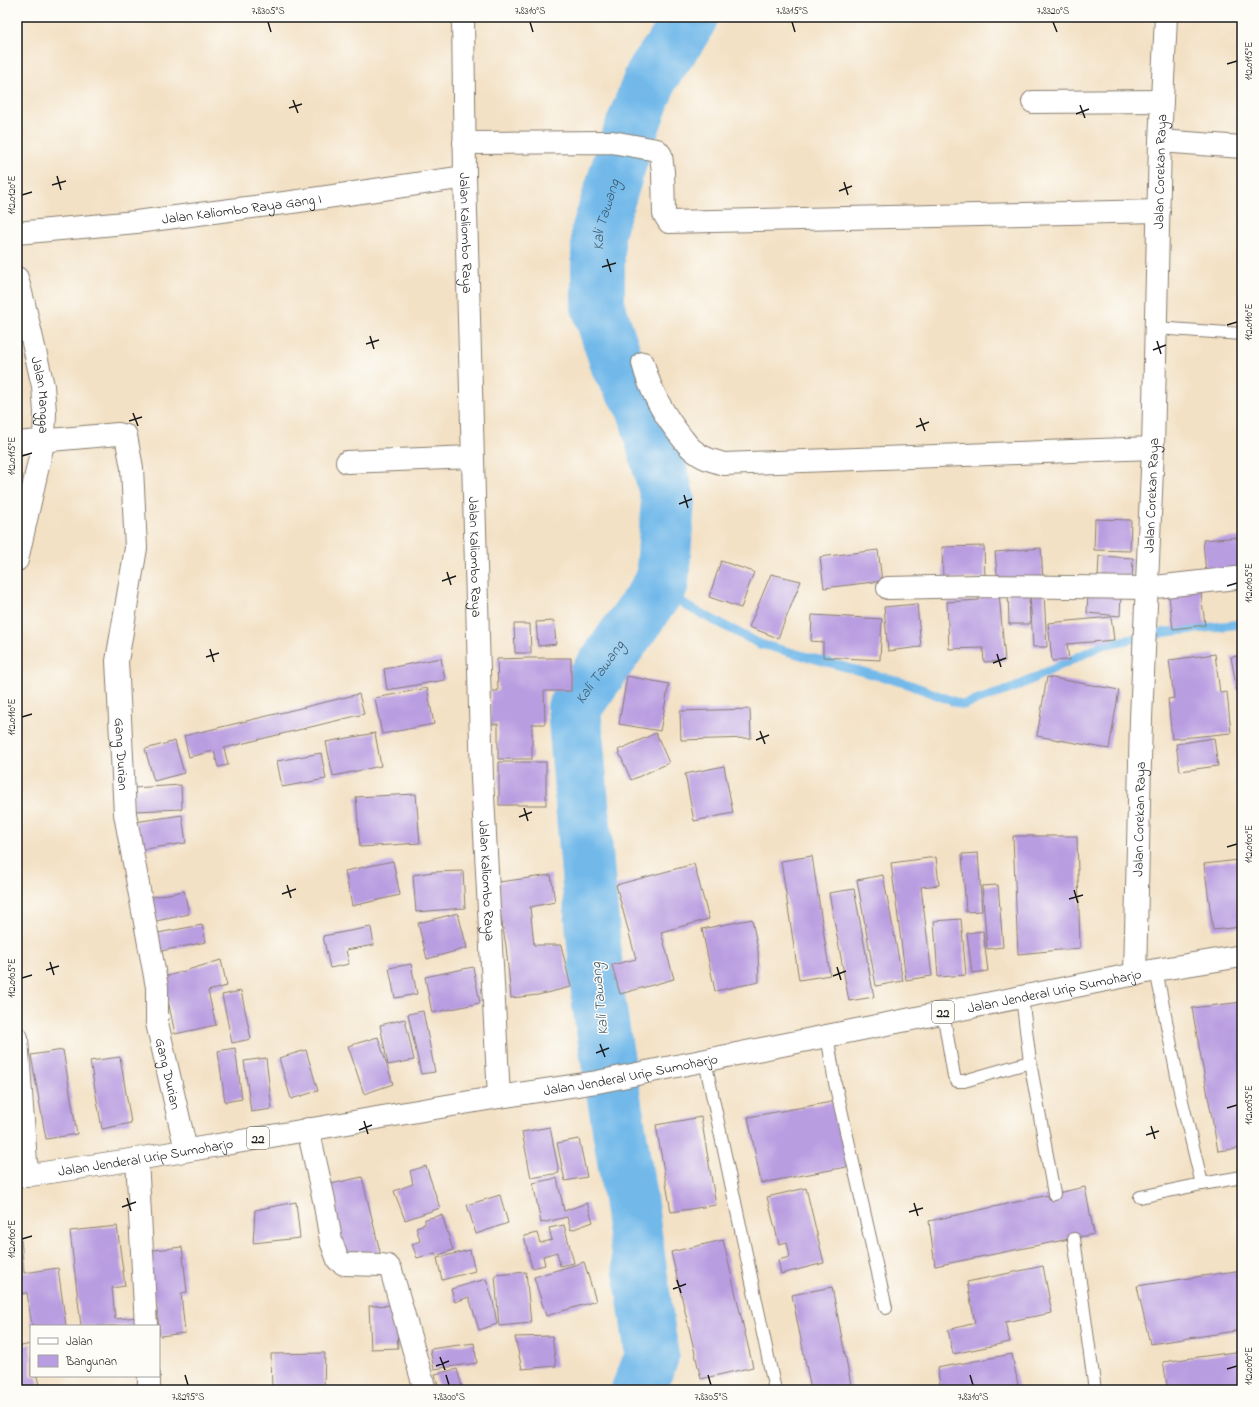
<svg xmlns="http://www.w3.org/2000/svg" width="1259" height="1407" font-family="'Indie Flower',sans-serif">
<rect width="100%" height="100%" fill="#fdfcf7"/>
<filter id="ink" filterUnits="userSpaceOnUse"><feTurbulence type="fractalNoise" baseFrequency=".025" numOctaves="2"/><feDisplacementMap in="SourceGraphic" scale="8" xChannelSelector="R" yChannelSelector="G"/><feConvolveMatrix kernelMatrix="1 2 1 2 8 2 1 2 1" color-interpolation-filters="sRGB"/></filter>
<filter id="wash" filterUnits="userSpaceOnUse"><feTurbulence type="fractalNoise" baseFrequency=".012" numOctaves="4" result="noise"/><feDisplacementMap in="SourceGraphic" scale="16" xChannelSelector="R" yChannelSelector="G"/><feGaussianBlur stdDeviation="0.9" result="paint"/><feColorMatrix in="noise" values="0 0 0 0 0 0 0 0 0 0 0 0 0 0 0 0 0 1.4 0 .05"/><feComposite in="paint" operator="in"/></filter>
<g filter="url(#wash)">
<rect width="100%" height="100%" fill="#f3e1c5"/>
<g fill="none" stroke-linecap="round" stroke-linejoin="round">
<polyline stroke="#72b9ea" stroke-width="9" points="662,583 688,607 760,644 908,684 963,705 1014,688 1102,645 1167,632 1242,624"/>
<path stroke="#72b9ea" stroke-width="54" id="s1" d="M638 1390 652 1356 629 1191 599 1005 574 708 662 583 668 500 644 409 618 366 598 306V232L625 146 652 75 679 37 691 17"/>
</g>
<g id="blocks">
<g fill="#b99de1">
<polygon points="1095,519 1131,520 1130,551 1094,550"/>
<polygon points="1242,537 1242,573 1206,575 1203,540"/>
<polygon points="984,546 985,578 943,579 942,547"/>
<polygon points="1041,548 1043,580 998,583 995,552"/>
<polygon points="878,550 882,581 824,588 820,557"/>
<polygon points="1099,556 1133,558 1132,581 1098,579"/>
<polygon points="721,561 754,572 741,608 709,597"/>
<polygon points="771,574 801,581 778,638 749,627"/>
<polygon points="1200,585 1205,625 1173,629 1168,589"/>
<polygon points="1008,592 1029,592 1030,624 1009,624"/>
<polygon points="1088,592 1121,594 1120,616 1087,613"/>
<polygon points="999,593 1005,661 984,662 983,648 949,649 947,602 979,600 978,594"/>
<polygon points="1044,594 1047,647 1033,647 1030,595"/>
<polygon points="917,604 921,647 888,651 884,607"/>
<polygon points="812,615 882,619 880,660 823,657 823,642 811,641"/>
<polygon points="1111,617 1114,640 1067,644 1069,660 1052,661 1048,623"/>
<polygon points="554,621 556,644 538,646 536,622"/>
<polygon points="514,624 530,624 531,653 515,653"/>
<polygon points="1215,654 1220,693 1227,692 1231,733 1172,739 1168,699 1174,698 1169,660"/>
<polygon points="1242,655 1242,690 1237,691 1231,657"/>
<polygon points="441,658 445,680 387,690 384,669"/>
<polygon points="530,658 571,658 571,691 544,691 545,724 532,724 532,759 498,759 498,724 490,724 491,691 498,691 497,659"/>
<polygon points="627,676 669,684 660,731 619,724"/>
<polygon points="1047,677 1119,690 1109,749 1037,736"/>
<polygon points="427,688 434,724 382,734 375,698"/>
<polygon points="359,694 364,714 224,748 228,765 218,767 214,751 189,757 184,736"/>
<polygon points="750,709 751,738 681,740 680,711"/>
<polygon points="375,733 381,766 333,776 326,742"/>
<polygon points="656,733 669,763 631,780 618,750"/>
<polygon points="1214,738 1218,766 1180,771 1176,744"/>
<polygon points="175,741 184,773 154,781 145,749"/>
<polygon points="321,753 326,779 282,787 277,761"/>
<rect x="499" y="762" width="47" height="43"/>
<polygon points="724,766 733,813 694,821 685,774"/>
<polygon points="181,785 182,809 134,811 133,788"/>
<polygon points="416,794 420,843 360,847 356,797"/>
<polygon points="182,815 186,843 139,850 135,822"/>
<polygon points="1013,836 1077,836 1080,948 1018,954"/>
<polygon points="978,853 982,911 966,912 962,854"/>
<polygon points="812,856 830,975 799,980 781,861"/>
<polygon points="936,857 939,885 921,887 932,976 906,980 891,863"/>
<polygon points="1239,860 1242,882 1242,927 1213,930 1204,864"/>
<polygon points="393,861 400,895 352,906 345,871"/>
<polygon points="694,864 709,919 661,932 674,979 620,994 612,965 636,959 616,885"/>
<polygon points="463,871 465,908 416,912 413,875 433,872"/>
<polygon points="551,875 555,902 530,907 534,945 561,945 571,987 538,995 511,998 506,946 500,911 499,882"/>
<polygon points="883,875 903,981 876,986 857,880"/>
<polygon points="998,885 1003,947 987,949 982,886"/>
<polygon points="854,889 874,997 849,1001 829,893"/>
<polygon points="184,891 189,914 147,923 142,899"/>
<polygon points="458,913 467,948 427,959 418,923"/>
<polygon points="752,919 758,950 759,982 715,991 702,929"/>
<polygon points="961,919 966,975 938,977 934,921"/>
<polygon points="202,925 206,942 156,952 152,934"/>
<polygon points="371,927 374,945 346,950 349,964 330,968 323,936"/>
<polygon points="983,931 988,971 972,973 967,933"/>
<polygon points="221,960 227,986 208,991 216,1025 175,1034 168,1000 161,978"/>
<polygon points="411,964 417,994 395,998 389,968"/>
<polygon points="473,967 480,1003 432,1013 425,977"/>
<polygon points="241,991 251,1039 232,1043 222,995"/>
<polygon points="1242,1002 1242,1148 1218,1151 1192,1008"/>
<polygon points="423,1011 435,1072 421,1074 408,1014"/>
<polygon points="405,1019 414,1060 388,1065 380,1025"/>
<polygon points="378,1037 393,1084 364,1094 348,1046"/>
<polygon points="235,1048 242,1099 225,1102 218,1051"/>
<polygon points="63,1050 77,1134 46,1139 31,1055"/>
<polygon points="306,1050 318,1091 291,1099 279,1058"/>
<polygon points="120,1057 131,1123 102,1129 90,1061"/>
<polygon points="266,1058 272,1109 251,1112 244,1061"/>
<polygon points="837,1101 852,1166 761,1183 748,1117"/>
<polygon points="701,1117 716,1205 671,1212 656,1125"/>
<polygon points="550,1127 559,1173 531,1178 522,1132"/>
<polygon points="579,1139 587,1177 565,1181 557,1143"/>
<polygon points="426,1166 440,1208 405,1220 394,1191 413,1184 410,1171"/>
<polygon points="362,1177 382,1260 344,1263 326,1185"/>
<polygon points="557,1178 564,1211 587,1203 593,1222 571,1230 567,1217 541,1223 533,1183"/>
<polygon points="1085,1187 1094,1234 935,1266 929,1221"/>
<polygon points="806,1188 824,1263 781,1274 778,1260 790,1257 787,1242 779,1244 767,1197"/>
<polygon points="500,1195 508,1223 476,1234 467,1205"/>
<polygon points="296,1202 300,1238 253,1243 255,1210"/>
<polygon points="442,1215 453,1250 436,1256 435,1253 417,1258 412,1244 420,1241 416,1227 425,1224 425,1219"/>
<polygon points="564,1225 574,1263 560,1266 557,1252 543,1256 545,1265 532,1268 524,1236 537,1233 540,1243 552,1240 549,1228"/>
<polygon points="117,1226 125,1286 112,1288 115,1319 139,1317 140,1326 81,1326 70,1231"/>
<polygon points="17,1240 21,1240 24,1273 58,1268 66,1326 32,1326 27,1293 17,1294"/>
<polygon points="723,1240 753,1367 701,1379 671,1252"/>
<polygon points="182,1247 187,1292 181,1293 185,1333 160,1336 155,1295 150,1296 145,1251"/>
<polygon points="470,1250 475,1271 442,1280 437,1258"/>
<polygon points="584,1262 596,1301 546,1316 534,1277"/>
<polygon points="1043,1266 1052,1313 1005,1322 1010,1342 953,1354 948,1330 975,1323 967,1282"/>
<polygon points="1242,1270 1242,1330 1150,1344 1137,1286"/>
<polygon points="526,1272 531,1323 499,1326 495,1275"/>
<polygon points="486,1279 493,1300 497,1324 479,1330 469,1297 455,1302 451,1289"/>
<polygon points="832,1287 852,1390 811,1390 792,1295"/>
<polygon points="396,1305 398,1348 371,1349 369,1306"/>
<polygon points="552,1336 556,1366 522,1369 515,1337"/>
<polygon points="474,1343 477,1363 434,1369 430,1349"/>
<polygon points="31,1344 31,1376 37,1376 39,1386 17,1390 17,1347"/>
<polygon points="1242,1351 1242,1390 1168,1390 1163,1362"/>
<polygon points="325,1353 324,1389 272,1390 271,1354"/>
<polygon points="1012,1354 1019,1390 941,1390 937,1368"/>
<polygon points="457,1369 462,1387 449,1390 439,1390 435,1374"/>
</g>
</g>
</g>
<g filter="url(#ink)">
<use href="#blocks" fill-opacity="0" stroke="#887e70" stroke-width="1"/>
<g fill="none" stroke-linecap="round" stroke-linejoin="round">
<defs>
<g id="lane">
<polyline points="1156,328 1242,334"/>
<polyline points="1156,970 1182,1101 1202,1184"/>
<polyline points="943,1012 954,1076 957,1081 964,1081 1030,1062 1022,997"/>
<polyline points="827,1035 835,1083 886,1308"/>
<polyline points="705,1061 775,1390"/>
<polyline points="1030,1062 1054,1194"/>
<polyline points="1140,1197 1202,1184 1242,1177"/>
<polyline points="1074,1239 1095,1390"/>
</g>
<g id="street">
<polyline points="1033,102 1162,101"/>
<polyline points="1160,141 1242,147"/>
<polyline points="464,143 612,142 657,150 661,155 663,172 664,214 669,222 1159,211"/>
<path id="s2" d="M17 233 136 222 292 202 465 177"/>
<path id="s3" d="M17 278 24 304 43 386 45 412 44 439 17 560"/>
<path d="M643 363C650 391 665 417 683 439 686 443 689 447 693 450 702 458 713 461 724 464L1153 448"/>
<path id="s4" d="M17 443 118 434 126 436 132 468 136 548 117 661 125 814 157 987V1023L186 1150"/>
<polyline points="347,462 472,457"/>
<polyline points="888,588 980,586 1146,588 1236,578"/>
<polyline points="17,1038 27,1176"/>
<polyline points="308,1129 324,1200 331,1241 338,1260 344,1264 382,1265 388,1266 391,1270 425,1390"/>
<polyline points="137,1159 146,1326"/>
<polyline points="149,1376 149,1390"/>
</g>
<g id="secondary">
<path id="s5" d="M463 17 465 177 482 778 499 1097"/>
<path id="s6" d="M1135 975 1141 718 1153 448 1160 141 1166 17"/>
</g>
<g id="highway">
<path id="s7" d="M17 1177 137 1159 499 1097 597 1082 1156 970 1242 956"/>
</g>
</defs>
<use href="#lane" stroke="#887e70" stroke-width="14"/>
<use href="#street" stroke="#887e70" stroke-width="24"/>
<use href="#secondary" stroke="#887e70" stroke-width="24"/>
<use href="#highway" stroke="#887e70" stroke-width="24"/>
<use href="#lane" stroke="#fff" stroke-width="12"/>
<use href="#street" stroke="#fff" stroke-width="22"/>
<use href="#secondary" stroke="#fff" stroke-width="22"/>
<use href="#highway" stroke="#fff" stroke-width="22"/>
</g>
</g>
<path fill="none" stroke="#1c1c1c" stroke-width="1.5" d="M268 22 271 32M530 22 533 32M792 22 795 32M1053 22 1057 32M1227 64 1237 61M293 100 298 113M1080 105 1085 118M289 108 302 104M1076 114 1089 109M57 176 61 190M844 182 848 195M52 185 66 181M839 191 852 186M22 195 32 192M607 259 611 272M602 267 616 263M1227 325 1237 322M370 336 374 349M1157 341 1161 354M366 344 379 340M1153 350 1166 345M133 413 138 426M920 418 925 431M129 421 142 417M916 427 929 422M22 456 32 453M684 495 688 508M679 504 692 499M447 572 451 585M442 581 456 576M1227 586 1237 583M210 649 214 662M997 654 1001 667M206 657 219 653M993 663 1006 658M22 717 32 714M760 731 765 744M756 740 769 735M524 808 528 821M519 817 532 812M1227 847 1237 844M287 885 291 898M1074 890 1078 903M282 894 296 889M1069 899 1083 895M50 962 54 975M837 967 841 980M46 970 59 966M833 976 846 971M22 978 32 975M600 1044 605 1057M596 1053 609 1048M1227 1108 1237 1105M364 1121 368 1134M1151 1126 1155 1139M359 1130 372 1125M1146 1135 1159 1131M127 1198 131 1211M914 1203 918 1216M122 1207 136 1202M909 1212 923 1208M22 1239 32 1236M677 1280 681 1293M673 1289 686 1284M440 1357 445 1370M436 1366 449 1361M1227 1369 1237 1366M185 1375 188 1385M446 1375 449 1385M708 1375 711 1385M970 1375 973 1385"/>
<g text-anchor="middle" stroke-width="3" stroke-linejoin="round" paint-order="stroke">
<g fill="#fdfcf7" stroke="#605f5e" stroke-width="1">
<rect x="932" y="1001" width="22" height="22" rx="3"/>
<rect x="247" y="1127" width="22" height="22" rx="3"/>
</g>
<g font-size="13" font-weight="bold" fill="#1c1c1c">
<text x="943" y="1017">22</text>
<text x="258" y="1143">22</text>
</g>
<g font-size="14" fill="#1c1c1c" stroke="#fdfcf7">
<text dy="5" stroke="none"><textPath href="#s6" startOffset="804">Jalan Corekan Raya</textPath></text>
<text dy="5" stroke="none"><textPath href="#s2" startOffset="226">Jalan Kaliombo Raya Gang I</textPath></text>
<text dy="5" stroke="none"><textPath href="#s5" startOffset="216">Jalan Kaliombo Raya</textPath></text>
<text dy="5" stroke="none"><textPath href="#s3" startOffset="120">Jalan Mangga</textPath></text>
<text dy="5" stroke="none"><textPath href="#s6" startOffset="480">Jalan Corekan Raya</textPath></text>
<text dy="5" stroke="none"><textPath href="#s5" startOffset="540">Jalan Kaliombo Raya</textPath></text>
<text dy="5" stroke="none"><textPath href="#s4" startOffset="430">Gang Durian</textPath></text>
<text dy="5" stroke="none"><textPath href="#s6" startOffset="156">Jalan Corekan Raya</textPath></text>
<text dy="5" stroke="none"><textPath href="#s5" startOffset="864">Jalan Kaliombo Raya</textPath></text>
<text dy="5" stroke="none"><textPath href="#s7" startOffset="1054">Jalan Jenderal Urip Sumoharjo</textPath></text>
<text dy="5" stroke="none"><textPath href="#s4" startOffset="754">Gang Durian</textPath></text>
<text dy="5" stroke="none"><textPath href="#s7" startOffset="622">Jalan Jenderal Urip Sumoharjo</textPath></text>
<text dy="5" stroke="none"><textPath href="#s7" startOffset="130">Jalan Jenderal Urip Sumoharjo</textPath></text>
</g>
<g font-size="15" font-style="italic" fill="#3e5b6e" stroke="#fdfcf7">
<text dy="5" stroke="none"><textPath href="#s1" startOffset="1226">Kali Tawang</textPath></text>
<text dy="5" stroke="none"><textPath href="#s1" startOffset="734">Kali Tawang</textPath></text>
<text transform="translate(599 999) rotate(-96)" y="5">Kali Tawang</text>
</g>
</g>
<rect width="1259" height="1407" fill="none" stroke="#fdfcf7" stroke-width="44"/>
<rect x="30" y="1325" width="130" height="52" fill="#fdfcf7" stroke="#a3a29f"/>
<rect x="38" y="1338" width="20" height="6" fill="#ffffff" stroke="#a3a29f"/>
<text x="66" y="1345" font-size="12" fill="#1c1c1c">Jalan</text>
<rect x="38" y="1355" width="20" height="12" fill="#b99de1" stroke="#a3a29f"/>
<text x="66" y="1365" font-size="12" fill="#1c1c1c">Bangunan</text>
<rect x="22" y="22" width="1215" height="1363" fill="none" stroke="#1c1c1c" stroke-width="1.5"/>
<g font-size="10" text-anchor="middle" fill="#1c1c1c">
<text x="268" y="14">7.8305°S</text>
<text x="530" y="14">7.8310°S</text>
<text x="792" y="14">7.8315°S</text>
<text x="1053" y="14">7.8320°S</text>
<text transform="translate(1248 61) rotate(-90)" y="4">112.0115°E</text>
<text transform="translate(11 195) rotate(-90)" y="4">112.0120°E</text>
<text transform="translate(1248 322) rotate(-90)" y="4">112.0110°E</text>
<text transform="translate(11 456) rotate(-90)" y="4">112.0115°E</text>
<text transform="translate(1248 583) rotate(-90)" y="4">112.0105°E</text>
<text transform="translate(11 717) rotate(-90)" y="4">112.0110°E</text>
<text transform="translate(1248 844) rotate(-90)" y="4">112.0100°E</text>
<text transform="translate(11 978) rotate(-90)" y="4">112.0105°E</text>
<text transform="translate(1248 1105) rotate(-90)" y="4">112.0095°E</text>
<text transform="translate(11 1239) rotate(-90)" y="4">112.0100°E</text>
<text transform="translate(1248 1366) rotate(-90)" y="4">112.0090°E</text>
<text x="188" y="1400">7.8295°S</text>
<text x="449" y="1400">7.8300°S</text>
<text x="711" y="1400">7.8305°S</text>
<text x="973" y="1400">7.8310°S</text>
</g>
</svg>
